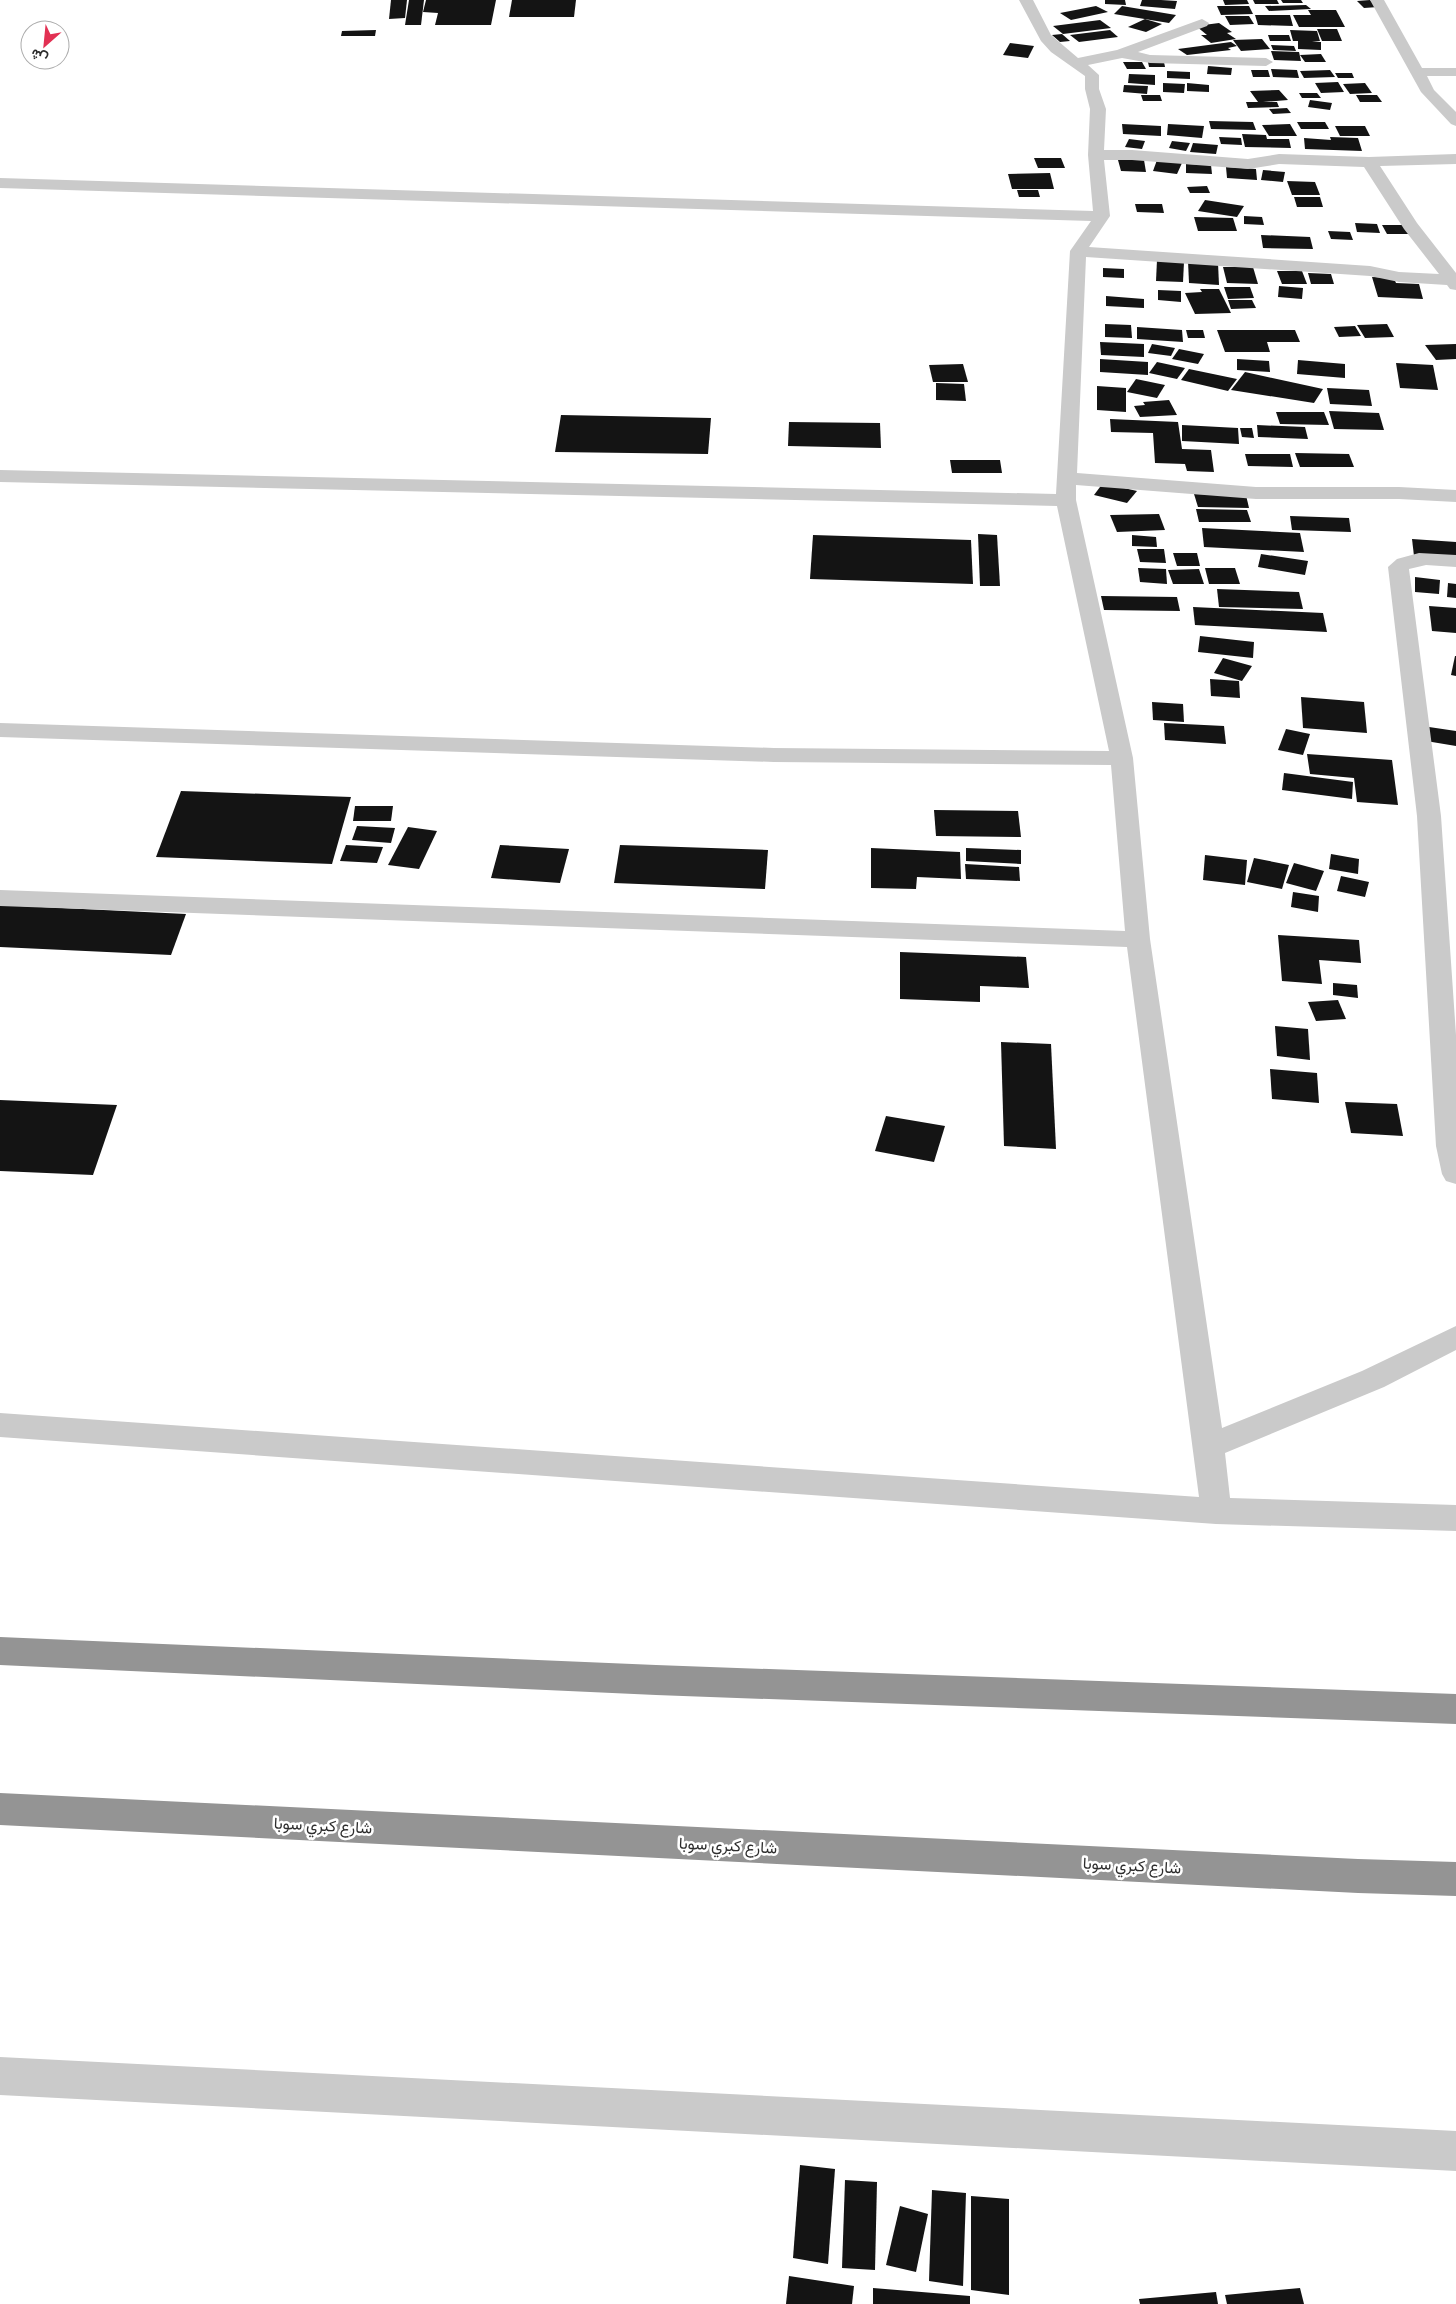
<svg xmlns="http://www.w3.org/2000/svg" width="1456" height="2304" font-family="Overpass,Vazirmatn,sans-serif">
<rect width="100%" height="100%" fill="#fff"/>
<g fill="#141414">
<polygon points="391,0 407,0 405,18 389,19"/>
<polygon points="409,0 424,0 421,25 405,25"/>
<polygon points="426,0 496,0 491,25 435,25 438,13 423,12"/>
<polygon points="512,0 576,0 574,17 509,17"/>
<polygon points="1105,0 1125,0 1126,5 1105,4"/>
<polygon points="1142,0 1161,0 1177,1 1175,9 1140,6"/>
<polygon points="1223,0 1247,0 1249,4 1225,5"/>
<polygon points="1253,0 1277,0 1279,4 1255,4"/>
<polygon points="1281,0 1301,0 1303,3 1283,3"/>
<polygon points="1370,0 1378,7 1364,8 1357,1"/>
<polygon points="1306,5 1311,9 1269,11 1265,6"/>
<polygon points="1096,6 1108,12 1071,20 1060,13"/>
<polygon points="1122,6 1176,15 1169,23 1114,14"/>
<polygon points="1217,6 1249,6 1253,14 1221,15"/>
<polygon points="1308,10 1336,10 1345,27 1299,27 1293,15 1311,15"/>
<polygon points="1255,15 1290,15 1293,26 1258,25"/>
<polygon points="1225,16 1249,16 1254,24 1230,25"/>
<polygon points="1145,19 1162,24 1146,32 1128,27"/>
<polygon points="1100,20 1111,28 1063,34 1053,26"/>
<polygon points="1219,23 1232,32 1227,33 1236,39 1211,43 1201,35 1207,35 1196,26"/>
<polygon points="1317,29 1337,29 1342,41 1322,41"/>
<polygon points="376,30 375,36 341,36 342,31"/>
<polygon points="1110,30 1118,37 1079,42 1070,35"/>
<polygon points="1290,30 1317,31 1320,41 1312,42 1321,42 1321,50 1298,49 1298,41 1293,41"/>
<polygon points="1062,34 1070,41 1060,42 1052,35"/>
<polygon points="1268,35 1289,35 1291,41 1270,41"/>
<polygon points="1262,39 1270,49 1241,51 1233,40"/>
<polygon points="1231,42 1237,46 1228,48 1231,50 1187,55 1178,49"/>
<polygon points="1010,43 1034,46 1028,58 1003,55"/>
<polygon points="1271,45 1294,46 1296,51 1273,50"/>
<polygon points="1271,51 1299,52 1301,61 1274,60"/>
<polygon points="1321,54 1326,62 1305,62 1300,55"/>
<polygon points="1123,62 1142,62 1146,69 1127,69"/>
<polygon points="1148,62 1164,62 1165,67 1149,67"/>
<polygon points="1208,66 1232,68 1231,75 1207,74"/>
<polygon points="1271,69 1297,70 1299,78 1273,77"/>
<polygon points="1251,70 1268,70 1270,77 1253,77"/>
<polygon points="1330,70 1335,77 1304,78 1300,71"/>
<polygon points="1167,71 1190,72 1190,79 1167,78"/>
<polygon points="1335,73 1352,73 1354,78 1338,78"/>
<polygon points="1129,74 1155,75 1155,85 1128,83"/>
<polygon points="1338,82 1344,92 1321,93 1315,83"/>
<polygon points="1163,83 1185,84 1184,93 1163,92"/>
<polygon points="1187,83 1209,85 1209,92 1187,91"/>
<polygon points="1365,83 1372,93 1350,94 1343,84"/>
<polygon points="1124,85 1148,86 1147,94 1123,92"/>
<polygon points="1279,90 1288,100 1263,102 1277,102 1279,107 1248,108 1246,102 1258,102 1250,91"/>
<polygon points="1299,93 1317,93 1321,98 1302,98"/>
<polygon points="1141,95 1160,95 1162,101 1143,101"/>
<polygon points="1356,95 1377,95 1382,102 1360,102"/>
<polygon points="1310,100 1332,103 1330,110 1308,107"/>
<polygon points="1287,108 1291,113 1273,114 1269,109"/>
<polygon points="1209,121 1253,122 1256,130 1211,129"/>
<polygon points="1297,122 1325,122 1329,129 1301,129"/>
<polygon points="1122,124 1161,126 1161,136 1123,134"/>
<polygon points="1168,124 1204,126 1202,138 1167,135"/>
<polygon points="1290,124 1297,136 1269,136 1262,125"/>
<polygon points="1335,126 1365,126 1370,136 1340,136"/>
<polygon points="1242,134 1266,135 1267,139 1289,139 1291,148 1245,147"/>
<polygon points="1219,137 1241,138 1242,145 1221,144"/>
<polygon points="1330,137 1358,138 1362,151 1305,149 1304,138 1331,140"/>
<polygon points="1129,139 1145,141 1142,149 1125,147"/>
<polygon points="1172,141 1190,143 1186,151 1169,148"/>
<polygon points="1193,143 1218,145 1216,154 1190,152"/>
<polygon points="1034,158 1061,158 1065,168 1038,168"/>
<polygon points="1118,160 1144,160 1146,172 1121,171"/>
<polygon points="1157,160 1182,163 1177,174 1153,171"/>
<polygon points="1186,164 1211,165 1212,174 1186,173"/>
<polygon points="1226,167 1256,169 1257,180 1227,178"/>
<polygon points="1263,170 1285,172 1283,182 1261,180"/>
<polygon points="1050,173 1054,189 1012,189 1008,174"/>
<polygon points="1287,181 1315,182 1320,195 1292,195"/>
<polygon points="1207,186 1210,193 1190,193 1187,187"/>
<polygon points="1017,190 1038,190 1040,197 1019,197"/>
<polygon points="1294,197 1320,197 1323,207 1297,207"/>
<polygon points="1205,200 1244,206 1237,217 1198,211"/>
<polygon points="1135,204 1162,204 1164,213 1137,212"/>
<polygon points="1244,216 1262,217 1264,225 1244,224"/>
<polygon points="1194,217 1233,218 1237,231 1198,231"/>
<polygon points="1355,223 1377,224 1380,233 1357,232"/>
<polygon points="1382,225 1404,225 1410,234 1387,234"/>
<polygon points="1328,231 1350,232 1353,240 1331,239"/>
<polygon points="1261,235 1310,237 1313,249 1263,248"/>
<polygon points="1157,260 1184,262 1183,282 1156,281"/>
<polygon points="1188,261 1218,263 1219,285 1189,283"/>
<polygon points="1223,267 1253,267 1258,284 1227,283"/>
<polygon points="1103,268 1124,269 1124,278 1103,277"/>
<polygon points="1277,271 1302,271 1307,284 1282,284"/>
<polygon points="1308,273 1331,274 1334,284 1311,284"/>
<polygon points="1372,277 1394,278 1396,283 1419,284 1423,299 1378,297"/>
<polygon points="1279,286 1303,288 1302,299 1278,297"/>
<polygon points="1224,287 1250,287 1254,298 1228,299"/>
<polygon points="1200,289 1219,289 1231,313 1195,314 1185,293 1202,292"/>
<polygon points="1158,290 1181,291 1181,302 1158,300"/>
<polygon points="1106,296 1144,299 1144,308 1106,306"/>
<polygon points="1228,300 1252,300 1256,308 1231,309"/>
<polygon points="1105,324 1131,325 1132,338 1105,337"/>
<polygon points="1387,324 1394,337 1365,338 1357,325"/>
<polygon points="1355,326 1361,336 1339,337 1334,327"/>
<polygon points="1137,327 1182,330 1183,342 1137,339"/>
<polygon points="1186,330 1203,330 1205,338 1188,338"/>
<polygon points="1217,330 1295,330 1300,342 1267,342 1270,352 1225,352"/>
<polygon points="1100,342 1144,344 1144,357 1101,355"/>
<polygon points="1152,344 1175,348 1171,356 1148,353"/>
<polygon points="1456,344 1456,359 1436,360 1425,345"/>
<polygon points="1179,349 1204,354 1198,364 1172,359"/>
<polygon points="1100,359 1148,362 1148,375 1100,372"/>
<polygon points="1237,359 1269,361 1270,372 1237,370"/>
<polygon points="1298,360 1345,364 1345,378 1297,374"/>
<polygon points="1157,362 1185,368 1177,379 1149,373"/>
<polygon points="1396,363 1433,365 1438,390 1400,388"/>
<polygon points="963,364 968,382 933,382 929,365"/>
<polygon points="1189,369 1237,379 1228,391 1181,380"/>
<polygon points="1245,372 1323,389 1314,403 1231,390"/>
<polygon points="1136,379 1165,385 1157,398 1127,392"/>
<polygon points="936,383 964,384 966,401 936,400"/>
<polygon points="1097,386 1126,388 1126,412 1097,410"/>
<polygon points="1327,388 1369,390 1372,406 1330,404"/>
<polygon points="1169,400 1177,415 1140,417 1134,406 1145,405 1143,402"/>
<polygon points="1329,411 1379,413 1384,430 1334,429"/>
<polygon points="1276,412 1324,412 1329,425 1280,424"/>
<polygon points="561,415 711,418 708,454 555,452"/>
<polygon points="1110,419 1178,422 1182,449 1211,450 1214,472 1187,471 1185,464 1155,463 1153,433 1111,432"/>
<polygon points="789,422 880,423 881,448 788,446"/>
<polygon points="1182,425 1238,428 1239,444 1182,441"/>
<polygon points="1257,425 1305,427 1308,439 1258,437"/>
<polygon points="1240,428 1252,428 1254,438 1242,437"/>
<polygon points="1295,453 1349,454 1354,467 1300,467"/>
<polygon points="1245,454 1290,454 1293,467 1248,466"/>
<polygon points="950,460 1000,460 1002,473 952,473"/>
<polygon points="1103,483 1137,491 1127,503 1094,495"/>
<polygon points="1194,494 1246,495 1249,508 1198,507"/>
<polygon points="1196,509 1247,510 1251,522 1199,522"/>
<polygon points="1159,514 1165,530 1117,532 1110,515"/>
<polygon points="1290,516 1349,518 1351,532 1292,530"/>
<polygon points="1202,528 1300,533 1304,552 1204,547"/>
<polygon points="978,534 997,535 1000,586 980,586"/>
<polygon points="813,535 971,540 973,584 810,579"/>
<polygon points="1132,535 1156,537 1157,547 1132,546"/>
<polygon points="1412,539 1456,542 1456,559 1414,556"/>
<polygon points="1137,549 1164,549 1166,563 1140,562"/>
<polygon points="1173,553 1197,553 1200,566 1177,566"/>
<polygon points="1261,554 1308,561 1305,575 1258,567"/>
<polygon points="1138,568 1166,569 1167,584 1140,582"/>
<polygon points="1205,568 1235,568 1240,584 1209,584"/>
<polygon points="1199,569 1204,584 1173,584 1168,570"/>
<polygon points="1415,577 1440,580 1439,594 1415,592"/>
<polygon points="1448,583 1456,584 1456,598 1447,597"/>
<polygon points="1217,589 1299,592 1303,609 1219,607"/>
<polygon points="1101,596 1177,597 1180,611 1104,610"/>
<polygon points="1429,606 1456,608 1456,633 1432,631"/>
<polygon points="1193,607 1323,613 1327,632 1195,625"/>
<polygon points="1200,636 1254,642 1253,658 1198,652"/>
<polygon points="1455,656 1456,656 1456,676 1451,675"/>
<polygon points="1223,658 1252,666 1242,681 1214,673"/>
<polygon points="1210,679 1239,681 1240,698 1211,696"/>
<polygon points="1301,697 1364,702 1367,733 1303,728"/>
<polygon points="1152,702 1183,704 1184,722 1153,720"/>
<polygon points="1164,723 1224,726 1226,744 1165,740"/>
<polygon points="1429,727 1456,731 1456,746 1426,741"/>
<polygon points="1286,729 1310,734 1303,755 1278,750"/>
<polygon points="1307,754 1392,760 1398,805 1357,802 1354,778 1310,774"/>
<polygon points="1284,773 1353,782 1352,799 1282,790"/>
<polygon points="181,791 351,797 332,864 156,857"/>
<polygon points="355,806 393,806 391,821 353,821"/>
<polygon points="934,810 1018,811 1021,837 936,836"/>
<polygon points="357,826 395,828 391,843 352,840"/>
<polygon points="408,827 437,831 419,869 388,865"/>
<polygon points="346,845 383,847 377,863 340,861"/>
<polygon points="500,845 569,849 560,883 491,878"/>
<polygon points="620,845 768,850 765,889 614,883"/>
<polygon points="871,848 960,852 961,879 917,877 916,889 871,888"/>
<polygon points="966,848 1021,850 1021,864 966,861"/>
<polygon points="1331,854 1359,859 1358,874 1329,869"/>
<polygon points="1205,855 1247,860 1245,885 1203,880"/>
<polygon points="1254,858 1289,865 1282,889 1247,882"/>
<polygon points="1294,863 1324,871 1316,891 1286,883"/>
<polygon points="965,864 1019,867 1020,881 966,879"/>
<polygon points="1341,876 1369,882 1365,897 1337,891"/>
<polygon points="1293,892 1319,896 1318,912 1291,907"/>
<polygon points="0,905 186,914 171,955 0,947"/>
<polygon points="1278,935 1359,940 1361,963 1319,960 1322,984 1282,981"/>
<polygon points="900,952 1026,957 1029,988 980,986 980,1002 900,999"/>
<polygon points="1333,983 1357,985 1358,998 1333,995"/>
<polygon points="1338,1000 1346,1019 1316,1021 1308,1002"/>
<polygon points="1275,1026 1308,1029 1310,1060 1277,1056"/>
<polygon points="1001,1042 1051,1044 1056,1149 1004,1146"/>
<polygon points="1270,1069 1317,1073 1319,1103 1272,1099"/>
<polygon points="0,1100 117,1105 93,1175 0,1171"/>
<polygon points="1345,1102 1397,1104 1403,1136 1351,1133"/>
<polygon points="886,1116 945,1126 934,1162 875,1151"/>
<polygon points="800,2165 835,2169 828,2264 793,2258"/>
<polygon points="845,2180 877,2182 875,2270 842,2268"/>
<polygon points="932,2190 966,2193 963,2286 929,2281"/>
<polygon points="971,2196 1009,2199 1009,2295 971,2290"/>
<polygon points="900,2206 928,2214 916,2272 886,2265"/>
<polygon points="789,2276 854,2286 852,2304 786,2304"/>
<polygon points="873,2288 970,2296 970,2304 873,2304"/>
<polygon points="1300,2288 1304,2304 1227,2304 1225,2295"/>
<polygon points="1216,2292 1218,2304 1140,2304 1139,2299"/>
</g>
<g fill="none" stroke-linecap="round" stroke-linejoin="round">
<g fill="#cacaca" fill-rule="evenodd">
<path d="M1019 0H1033L1051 35 1078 58 1117 50 1202 19 1209 23 1207 26 1138 52 1150 55 1266 58 1273 62 1266 66 1150 63 1122 58 1088 65 1099 75V89L1106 109 1104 150H1132L1248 159 1279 154 1369 157 1456 154V164L1380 166 1417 223 1456 273V290L1450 289 1447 285 1399 282 1370 276 1086 257 1077 473 1256 487H1399L1456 490V502L1399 499H1256L1076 485V500L1133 758 1150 939 1222 1428 1362 1371 1456 1326V1350L1384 1387 1225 1453 1230 1498 1456 1505V1531L1216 1524 0 1437V1413L1199 1497 1127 947 0 906V890L1125 931 1111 765 774 762 0 737V723L774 748 1109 751 1057 506 0 482V470L1056 494 1070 251 1091 221 0 188V178L1093 211 1088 155 1090 109 1085 89V76L1051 52 1041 41ZM1104 160H1132L1248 169 1279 164 1364 167 1404 229 1439 274 1399 272 1370 266 1089 247 1110 216Z"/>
<polygon points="1370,0 1384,0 1422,68 1456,68 1456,76 1427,76 1434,90 1456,112 1456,126 1451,124 1421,92"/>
<polygon points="1419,553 1456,555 1456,567 1426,565 1409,569 1441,816 1456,1035 1456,1184 1446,1181 1442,1174 1436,1146 1417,816 1388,567 1397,559"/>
<polygon points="0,2057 1456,2131 1456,2171 0,2095"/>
</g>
<g fill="#949494" fill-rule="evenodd">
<polygon points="0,1637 656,1665 1456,1694 1456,1724 656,1695 0,1665"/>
<polygon points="0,1793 1358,1859 1456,1862 1456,1896 1358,1893 0,1825"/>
</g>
</g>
<g text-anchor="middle" stroke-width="5" stroke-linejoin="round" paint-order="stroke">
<g font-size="16" fill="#2d2d2d" stroke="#fff">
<text transform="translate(323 1825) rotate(3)" y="6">شارع كبري سوبا</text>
<text transform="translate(728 1845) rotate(3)" y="6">شارع كبري سوبا</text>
<text transform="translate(1132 1865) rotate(3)" y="6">شارع كبري سوبا</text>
</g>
</g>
<g transform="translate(45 45) rotate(207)"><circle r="24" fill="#ffffff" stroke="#ababab"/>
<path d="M0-4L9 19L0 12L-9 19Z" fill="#e23153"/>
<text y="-8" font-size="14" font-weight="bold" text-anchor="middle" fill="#2d2d2d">ش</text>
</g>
</svg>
